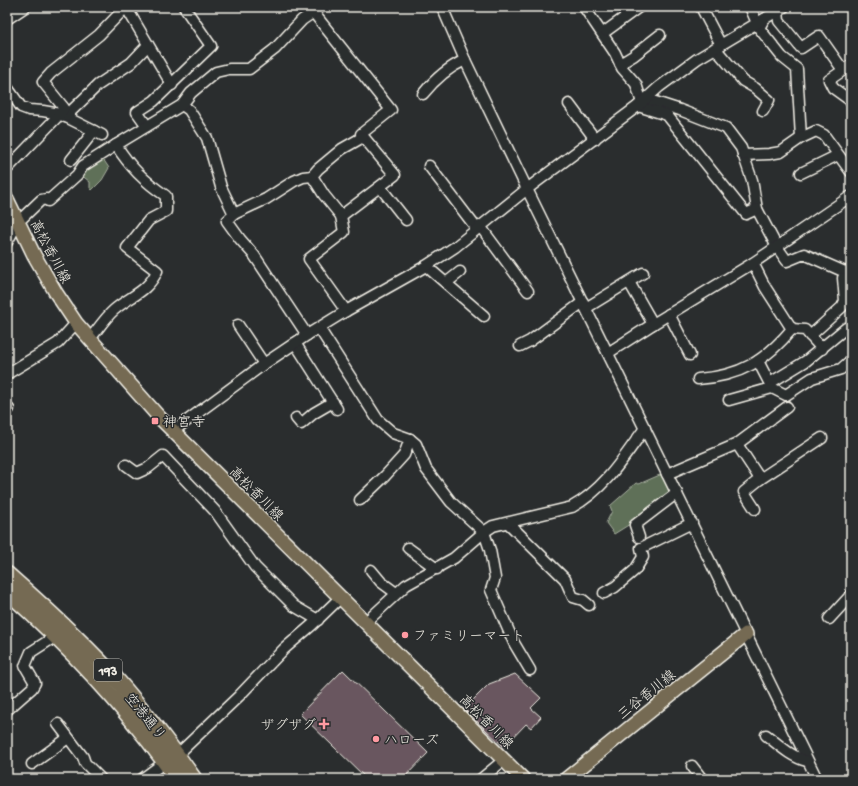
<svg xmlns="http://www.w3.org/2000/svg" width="858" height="786" font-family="'Gochi Hand','Klee One',sans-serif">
<rect width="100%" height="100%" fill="#2a2d2e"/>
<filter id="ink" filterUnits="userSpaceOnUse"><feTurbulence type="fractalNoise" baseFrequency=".025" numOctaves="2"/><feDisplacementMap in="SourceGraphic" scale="8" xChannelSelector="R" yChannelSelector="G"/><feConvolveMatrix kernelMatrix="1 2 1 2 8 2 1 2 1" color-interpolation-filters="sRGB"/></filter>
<g filter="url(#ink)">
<g fill="#5e7059" stroke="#a9b0a0">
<polygon points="101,156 109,168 102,180 92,190 90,188 90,182 80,174"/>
<polygon points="662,474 670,493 653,507 646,509 638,519 614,534 606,523 612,511 610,506 636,483 639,484"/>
</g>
<g fill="#69575e" stroke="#f4f1e8">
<polygon points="343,670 428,753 403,779 367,779 300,714"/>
<polygon points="515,674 541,698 531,708 541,717 531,728 526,724 504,747 464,709 489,684"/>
</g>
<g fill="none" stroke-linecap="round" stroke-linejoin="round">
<defs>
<g id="minor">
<polyline points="126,7 172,85"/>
<polyline points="442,7 465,60 527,189 817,779"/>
<polyline points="584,7 615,53 622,68 636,84 642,103"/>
<polyline points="701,7 721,45"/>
<polyline points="750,7 757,23"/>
<polyline points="778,11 779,21 801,48 819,36 843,70"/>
<polyline points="313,12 391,110 361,134 395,175 341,216 344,232 309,259 346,311"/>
<polyline points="7,19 25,7"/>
<polyline points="764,19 759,28 782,57 797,69 801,138"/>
<polyline points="606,31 639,7"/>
<polyline points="715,48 743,81 755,88 769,100 763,111"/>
<polyline points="620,64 633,56 660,35"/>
<polyline points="851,65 829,80 833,88 851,101"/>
<polyline points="7,87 21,107 29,110 43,111 60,114 102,135"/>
<path d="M423 94C435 79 447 68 465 60"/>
<polyline points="646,99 680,110 726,128 741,148 752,180 757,209 777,247 787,261 804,254 845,272 851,270"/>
<polyline points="569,104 595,139"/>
<polyline points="182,105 189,110 207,138 221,187 234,214 227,221 240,239 254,255 307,335"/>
<polyline points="638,106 667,115 746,214 757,209"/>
<polyline points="65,117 98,85 131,63 148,45"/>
<polyline points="147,126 137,112 154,101 211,46 184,7"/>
<polyline points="743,155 769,154 781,152 801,138 816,131 824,135 851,172"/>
<polyline points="71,160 94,131"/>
<polyline points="429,166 477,229"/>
<polyline points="7,169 60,114 64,108 43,82 51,73 99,35 126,7"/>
<polyline points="801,173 838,155"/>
<polyline points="312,176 324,195 341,216"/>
<polyline points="380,187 406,220"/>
<polyline points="234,214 266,199 294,181 303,177 312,176 318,169 342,149 363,137"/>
<polyline points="480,226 528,291"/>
<polyline points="7,242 18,222 41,200 46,199 48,201 77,175 83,166 116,145 182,105 191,93 216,72 229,69 249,69 275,49 302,20 321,7"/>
<polyline points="753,263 765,287 792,329 805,330 822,349"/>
<polyline points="426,266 484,316"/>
<polyline points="629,282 653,324"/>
<polyline points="446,283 460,272"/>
<polyline points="586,308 643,273"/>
<polyline points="669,314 690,355"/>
<polyline points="238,325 264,364"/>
<polyline points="319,328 378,420 393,433 410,439 416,444 426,469 451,502 484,532 490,550 495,578 491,590 514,643 530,670"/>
<polyline points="810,336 842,307 845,301 843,278"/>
<path d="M90 339C98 329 105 318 114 310 130 296 148 292 157 271L127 248 149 220 166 211V196C144 181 130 167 116 145"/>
<polyline points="295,343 337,409"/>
<polyline points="520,346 530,341 583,302"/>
<polyline points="608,353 653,324 753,263 851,196"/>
<polyline points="758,361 772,388"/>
<polyline points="7,374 58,343 76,323"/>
<path d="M698 379C741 376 765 361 792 329"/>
<polyline points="770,383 806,361 846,328"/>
<polyline points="729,400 772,388 786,395 812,378 841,369 851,360"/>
<polyline points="7,410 9,409"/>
<polyline points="296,418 301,424 314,413 333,402"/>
<polyline points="173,431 264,364 307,335 346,311 426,266 455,247 527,189 638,106 659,87 697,59 784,7"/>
<polyline points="737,444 760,479"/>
<polyline points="126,465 137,473 148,468 163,456 215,511 255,567 294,606 318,620"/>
<polyline points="667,474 737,444 787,407"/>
<polyline points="360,500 385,476 404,455 410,439"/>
<polyline points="755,509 744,492 760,479 822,438"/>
<polyline points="508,523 565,579 573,597 583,600 589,605"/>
<polyline points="639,537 635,525 677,493"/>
<polyline points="408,548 437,569"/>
<polyline points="371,570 381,582 396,593"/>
<polyline points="604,593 615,587 635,570 643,557 641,548 692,523"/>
<polyline points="829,619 851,595"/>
<path d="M365 623 406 585 454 558 484 532 493 526 572 507C605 489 624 457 645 428"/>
<polyline points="7,710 32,688 35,683 25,666 31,652 56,636"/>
<polyline points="58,724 83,757 85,763 101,779"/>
<path d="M766 735C779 745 791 757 807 761"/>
<polyline points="32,764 68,738"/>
<polyline points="692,766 702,779"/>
<polyline points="142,779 165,762 177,755 239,696 284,649 312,625 340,598"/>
<polyline points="481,779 504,760"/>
</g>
<g id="major">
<polyline points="7,199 34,255 56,293 76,323 159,417 523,779"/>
<polyline points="566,779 746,634"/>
</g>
<g id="highway">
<path d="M7 574C41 604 75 635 107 669 138 703 167 741 194 779"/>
<path d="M7 591C71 648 128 709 177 779"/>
</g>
</defs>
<use href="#minor" stroke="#f4f1e8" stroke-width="13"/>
<use href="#major" stroke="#f4f1e8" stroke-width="16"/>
<use href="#highway" stroke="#f4f1e8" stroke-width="18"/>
<use href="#minor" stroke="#2a2d2e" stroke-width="10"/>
<use href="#major" stroke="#756b52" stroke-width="13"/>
<use href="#highway" stroke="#756b52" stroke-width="15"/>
</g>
</g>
<g fill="#ff9aa2" stroke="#2a2d2e" stroke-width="1.5">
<rect x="151" y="417" width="8" height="8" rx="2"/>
<circle cx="405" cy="635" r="4"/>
<path d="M322 718h4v4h4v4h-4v4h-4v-4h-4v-4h4z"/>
<circle cx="376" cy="739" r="4"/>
</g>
<g text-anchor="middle" stroke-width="3" stroke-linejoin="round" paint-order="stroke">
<rect fill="#2a2d2e" stroke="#b7b6b0" stroke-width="1" x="94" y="659" width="28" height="22" rx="3"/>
<g font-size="13" font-weight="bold" fill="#f4f1e8">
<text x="108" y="675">193</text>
</g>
<g font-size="14" fill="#f4f1e8" stroke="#2a2d2e">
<text transform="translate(51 251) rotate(62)" y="5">高松香川線</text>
<text transform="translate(257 493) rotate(45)" y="5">高松香川線</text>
<text transform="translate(646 694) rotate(-39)" y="5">三谷香川線</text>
<text transform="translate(146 716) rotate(51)" y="5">空港通り</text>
<text transform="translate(487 721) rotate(45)" y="5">高松香川線</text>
</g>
<g font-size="14" fill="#f4f1e8" stroke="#2a2d2e" text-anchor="start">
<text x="163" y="426">神宮寺</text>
<text x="413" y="640">ファミリーマート</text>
<text x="316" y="729" text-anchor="end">ザグザグ</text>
<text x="384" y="744">ハローズ</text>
</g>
</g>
<rect width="858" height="786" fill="none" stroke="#2a2d2e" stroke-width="24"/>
<rect x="12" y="12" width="834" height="762" fill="none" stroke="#f4f1e8" stroke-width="1.5" filter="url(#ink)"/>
</svg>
